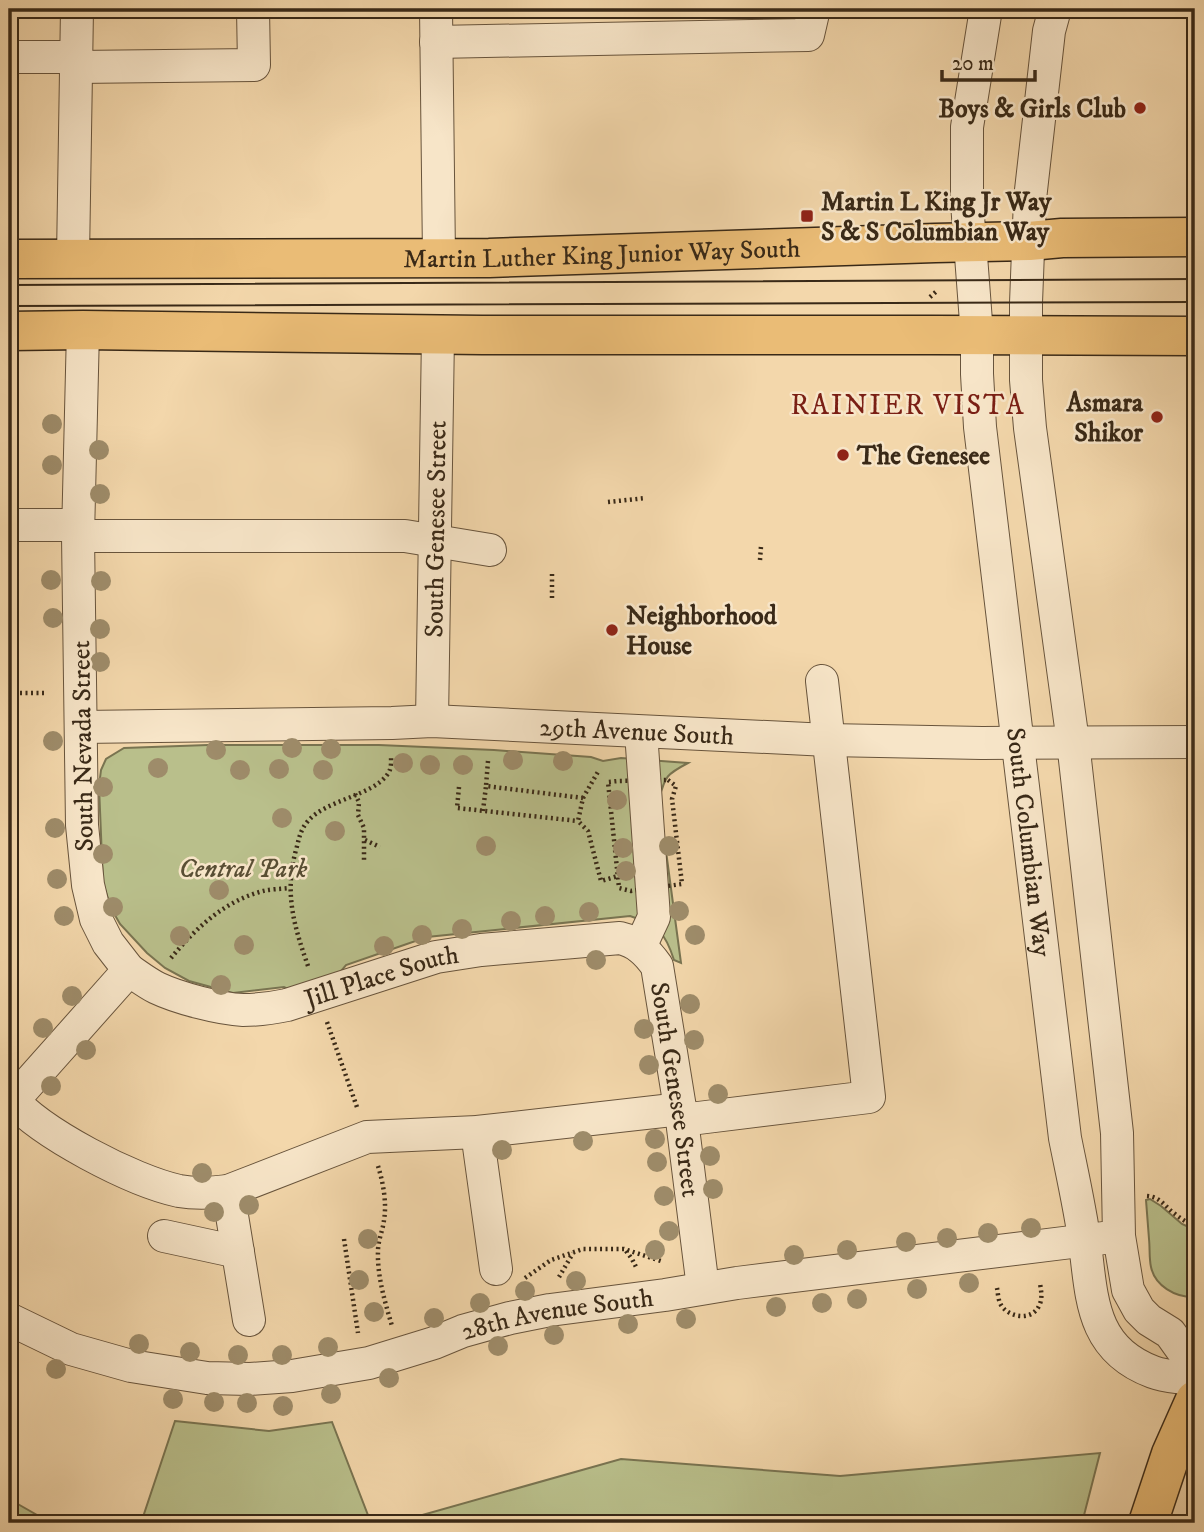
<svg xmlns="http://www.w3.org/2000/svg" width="1204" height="1532" font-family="'IM FELL DW Pica',serif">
<rect width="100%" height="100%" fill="#f3d7ab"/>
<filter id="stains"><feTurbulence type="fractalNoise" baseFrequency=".00286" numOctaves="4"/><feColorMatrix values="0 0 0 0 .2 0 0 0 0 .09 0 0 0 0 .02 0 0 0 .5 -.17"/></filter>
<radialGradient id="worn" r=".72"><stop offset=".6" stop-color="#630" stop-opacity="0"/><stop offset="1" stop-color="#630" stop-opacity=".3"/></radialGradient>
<g fill="#b9bf8b" stroke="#797451" stroke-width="2">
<path d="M208 745H379L494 750 591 757 603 761 621 758 688 763C667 774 665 776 659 799L681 963 674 960C665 932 658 925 630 916L427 937 346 965 337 976 294 992 284 987 233 993 189 981 165 968 147 953 120 924 111 908 103 883 99 786 101 770 106 759 124 748Z"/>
<path d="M1150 1199 1161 1206 1182 1224 1195 1230V1296L1193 1297C1175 1297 1155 1286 1151 1267 1149 1258 1150 1248 1149 1239 1148 1226 1147 1213 1146 1200Z"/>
<polygon points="175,1421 269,1431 332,1422 371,1523 141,1523"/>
<polygon points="1100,1453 1082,1523 394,1523 621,1459 840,1476"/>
<polygon points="9,1499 51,1523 9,1523"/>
</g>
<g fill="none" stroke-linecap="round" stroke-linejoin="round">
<defs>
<g id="minor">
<polyline points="436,9 439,257"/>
<path id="s1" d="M986 9 967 127V203L977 335V374L980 427 1065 1138C1072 1173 1080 1208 1085 1244 1092 1298 1091 1349 1153 1372 1166 1377 1182 1377 1195 1380"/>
<polyline points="1055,9 1049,31 1030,199 1026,303 1026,380 1030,428 1073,742 1117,1133 1119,1236 1128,1290 1139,1310 1149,1320 1170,1333 1195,1368"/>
<polyline points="436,42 808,35 814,9"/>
<polyline points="9,57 76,57"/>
<polyline points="76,67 254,65 253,9"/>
<polyline points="73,258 77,9"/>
<polyline points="9,525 78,525"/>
<polyline points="78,536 405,536 490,550"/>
<path id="s2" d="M432 721 438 335"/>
<path id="s3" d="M81 727 392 723 432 721 828 740 982 743 1195 742"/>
<polyline points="640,947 654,917 641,732"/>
<path id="s4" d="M129 970C138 976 147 983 157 988 178 998 220 1009 243 1010 258 1010 273 1008 287 1005L436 957 481 950 620 938C637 942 647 952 657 966L682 1120 703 1288"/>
<path d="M9 1096C39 1133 133 1181 179 1191 196 1194 212 1193 228 1191L367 1137 477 1132 681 1109"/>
<polyline points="9,1105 129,970 108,943 96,919 88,885 82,825 78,536 83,330"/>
<polyline points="682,1120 869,1097 822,681"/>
<polyline points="477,1132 496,1269"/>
<polyline points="228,1191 249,1320"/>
<polyline points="164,1236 238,1252"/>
<path id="s5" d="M9 1319 71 1349 131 1366 207 1378 250 1379 292 1376 369 1363 434 1343 463 1331 510 1318 550 1310 665 1295 737 1283 1104 1238"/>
</g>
<g id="major">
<path id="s6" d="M9 259 489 258 935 243 1029 241 1062 238 1195 237"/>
<polyline points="9,331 83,330 482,335 931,335 1195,336"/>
<polyline points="1148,1523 1171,1454 1195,1400"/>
</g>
</defs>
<use href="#minor" stroke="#68543c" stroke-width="34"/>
<use href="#major" stroke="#392917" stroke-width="41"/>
<g stroke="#392917" stroke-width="4.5" stroke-dasharray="2 3.5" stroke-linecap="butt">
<polyline points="930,297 938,290"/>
<polyline points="608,502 646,498"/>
<polyline points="760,560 761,546"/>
<polyline points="552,598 552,571"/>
<polyline points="9,693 46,693"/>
<polyline points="488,761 486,786 583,798 578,821 588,831 601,881 618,876"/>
<polygon points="668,780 676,786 672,799 682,884 631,891 619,888 608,782 618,781"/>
<polyline points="459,787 457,808 578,821"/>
<polyline points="355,794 359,802 358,815 364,828 364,863"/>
<polyline points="583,798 599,770"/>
<polyline points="483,811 486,786"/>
<polyline points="365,840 380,847"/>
<path d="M171 958C195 929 224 901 263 891 271 889 281 889 290 888"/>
<path d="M308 966C294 926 284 893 296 850 299 839 300 830 308 821 326 800 371 796 387 775 392 769 391 762 391 755"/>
<polyline points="327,1022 358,1110"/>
<path d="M378 1166C383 1182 387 1203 384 1220 383 1230 378 1240 378 1251 377 1276 385 1302 392 1326"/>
<path d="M1147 1196C1161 1197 1165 1207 1175 1214 1181 1219 1188 1223 1195 1226"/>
<polyline points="344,1239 358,1333"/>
<polyline points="626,1251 632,1259 636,1267"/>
<polyline points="559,1277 573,1253"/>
<polyline points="525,1278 551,1260 583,1249 624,1249 661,1261"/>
<path d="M997 1288C998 1293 998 1300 1001 1305 1009 1318 1032 1321 1039 1306 1043 1298 1041 1291 1040 1283"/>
</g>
<use href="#minor" stroke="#f7e5c8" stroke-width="32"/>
<use href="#major" stroke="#eabc76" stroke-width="38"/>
<g stroke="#392917" stroke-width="2">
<polyline points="9,285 1195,279"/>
<polyline points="9,306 1195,302"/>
</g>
</g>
<g fill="#9e8c6a">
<circle cx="52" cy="424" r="10"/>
<circle cx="99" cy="450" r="10"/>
<circle cx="52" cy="465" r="10"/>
<circle cx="100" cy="494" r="10"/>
<circle cx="51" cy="580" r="10"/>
<circle cx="101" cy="581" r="10"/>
<circle cx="53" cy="618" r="10"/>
<circle cx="100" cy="629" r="10"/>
<circle cx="100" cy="662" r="10"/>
<circle cx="53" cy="741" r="10"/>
<circle cx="292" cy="748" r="10"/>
<circle cx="331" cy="749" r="10"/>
<circle cx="216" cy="750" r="10"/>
<circle cx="513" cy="760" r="10"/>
<circle cx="563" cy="761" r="10"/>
<circle cx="403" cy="763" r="10"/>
<circle cx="430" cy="765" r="10"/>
<circle cx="463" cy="765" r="10"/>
<circle cx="158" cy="768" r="10"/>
<circle cx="279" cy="769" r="10"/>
<circle cx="240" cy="770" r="10"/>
<circle cx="323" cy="770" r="10"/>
<circle cx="103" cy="787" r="10"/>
<circle cx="617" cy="800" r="10"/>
<circle cx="282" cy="818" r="10"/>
<circle cx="55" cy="828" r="10"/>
<circle cx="335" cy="831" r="10"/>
<circle cx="486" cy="846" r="10"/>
<circle cx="669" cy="846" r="10"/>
<circle cx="623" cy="848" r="10"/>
<circle cx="103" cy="854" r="10"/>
<circle cx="626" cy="871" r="10"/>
<circle cx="57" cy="879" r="10"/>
<circle cx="219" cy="890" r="10"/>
<circle cx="113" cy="907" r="10"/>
<circle cx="679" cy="911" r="10"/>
<circle cx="589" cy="912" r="10"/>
<circle cx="64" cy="916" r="10"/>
<circle cx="545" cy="916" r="10"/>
<circle cx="511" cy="921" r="10"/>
<circle cx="462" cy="929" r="10"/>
<circle cx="422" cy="935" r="10"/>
<circle cx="695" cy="935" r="10"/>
<circle cx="180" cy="936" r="10"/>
<circle cx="244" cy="945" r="10"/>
<circle cx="384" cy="946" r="10"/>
<circle cx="596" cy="960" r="10"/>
<circle cx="221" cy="985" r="10"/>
<circle cx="72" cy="996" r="10"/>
<circle cx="690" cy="1004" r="10"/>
<circle cx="43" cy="1028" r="10"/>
<circle cx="644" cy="1029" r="10"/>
<circle cx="694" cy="1040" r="10"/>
<circle cx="86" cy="1050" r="10"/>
<circle cx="649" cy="1065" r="10"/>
<circle cx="51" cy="1086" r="10"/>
<circle cx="718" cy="1094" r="10"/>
<circle cx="655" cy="1139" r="10"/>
<circle cx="583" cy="1141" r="10"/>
<circle cx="502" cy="1150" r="10"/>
<circle cx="710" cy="1156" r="10"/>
<circle cx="657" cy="1162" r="10"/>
<circle cx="202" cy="1173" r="10"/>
<circle cx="713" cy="1189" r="10"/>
<circle cx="664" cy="1196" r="10"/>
<circle cx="249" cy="1205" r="10"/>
<circle cx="214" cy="1212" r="10"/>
<circle cx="1031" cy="1228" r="10"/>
<circle cx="669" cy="1231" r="10"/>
<circle cx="988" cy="1233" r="10"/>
<circle cx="947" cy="1238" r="10"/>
<circle cx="368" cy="1239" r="10"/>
<circle cx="906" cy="1242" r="10"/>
<circle cx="655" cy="1250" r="10"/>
<circle cx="847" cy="1250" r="10"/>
<circle cx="794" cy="1255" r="10"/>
<circle cx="359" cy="1280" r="10"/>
<circle cx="576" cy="1281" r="10"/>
<circle cx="969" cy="1283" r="10"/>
<circle cx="917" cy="1289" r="10"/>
<circle cx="525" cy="1291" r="10"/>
<circle cx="857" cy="1299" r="10"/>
<circle cx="480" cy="1303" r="10"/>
<circle cx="822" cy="1303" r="10"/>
<circle cx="776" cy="1307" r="10"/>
<circle cx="374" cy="1312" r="10"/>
<circle cx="434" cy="1318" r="10"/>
<circle cx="686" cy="1319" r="10"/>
<circle cx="628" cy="1324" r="10"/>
<circle cx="554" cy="1335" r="10"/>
<circle cx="139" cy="1344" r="10"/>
<circle cx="498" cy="1346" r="10"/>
<circle cx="328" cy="1347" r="10"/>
<circle cx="190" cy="1352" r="10"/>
<circle cx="238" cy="1355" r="10"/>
<circle cx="282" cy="1355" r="10"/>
<circle cx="56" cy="1369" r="10"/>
<circle cx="389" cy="1378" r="10"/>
<circle cx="331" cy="1394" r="10"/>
<circle cx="173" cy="1399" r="10"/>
<circle cx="214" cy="1402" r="10"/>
<circle cx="247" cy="1403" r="10"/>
<circle cx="283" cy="1406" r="10"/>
</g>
<g fill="#8f2418" stroke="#f7e5c8" stroke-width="2.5">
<circle cx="1140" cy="108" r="7"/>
<rect x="800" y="209" width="14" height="14" rx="3.5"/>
<circle cx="1157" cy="417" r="7"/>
<circle cx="843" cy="455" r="7"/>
<circle cx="612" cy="630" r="7"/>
</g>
<g text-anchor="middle" stroke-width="5" stroke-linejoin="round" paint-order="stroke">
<g font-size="26" font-weight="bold" fill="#392917" stroke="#f7e5c8" text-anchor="start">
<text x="1126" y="117" text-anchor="end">Boys &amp; Girls Club</text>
<text x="821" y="210">Martin L King Jr Way<tspan x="821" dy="30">S &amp; S Columbian Way</tspan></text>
<text x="1143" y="411" text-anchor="end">Asmara<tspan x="1143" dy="30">Shikor</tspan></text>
<text x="857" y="464">The Genesee</text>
<text x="626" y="624">Neighborhood<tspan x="626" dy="30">House</tspan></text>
</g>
<g font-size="26" fill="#392917" stroke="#f7e5c8">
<text dy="9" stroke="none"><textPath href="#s6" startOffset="593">Martin Luther King Junior Way South</textPath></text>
<text dy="9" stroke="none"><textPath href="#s2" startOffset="192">South Genesee Street</textPath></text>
<text dy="9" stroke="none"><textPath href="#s3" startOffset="556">29th Avenue South</textPath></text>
<text transform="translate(82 746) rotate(-91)" y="9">South Nevada Street</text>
<text dy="9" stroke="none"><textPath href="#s1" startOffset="838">South Columbian Way</textPath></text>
<text dy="9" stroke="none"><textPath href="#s4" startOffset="266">Jill Place South</textPath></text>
<text dy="9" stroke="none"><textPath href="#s4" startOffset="681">South Genesee Street</textPath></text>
<text dy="9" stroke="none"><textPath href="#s5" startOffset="567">28th Avenue South</textPath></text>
</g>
<g font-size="26" font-style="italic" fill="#594e34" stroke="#f7e5c8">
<text x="243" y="877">Central Park</text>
</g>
<g font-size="28" letter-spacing="2" fill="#7a1f14" stroke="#f7e5c8">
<text x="908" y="414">RAINIER VISTA</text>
</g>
</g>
<rect width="1204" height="1532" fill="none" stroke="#f3d7ab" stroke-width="35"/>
<rect x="10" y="10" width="1183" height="1511" fill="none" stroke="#392917" stroke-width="3.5"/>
<rect x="18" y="18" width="1169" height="1497" fill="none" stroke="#392917" stroke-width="2"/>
<path d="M942 70v10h93v-10" fill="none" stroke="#392917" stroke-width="3.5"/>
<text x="952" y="70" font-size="21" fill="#392917" stroke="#f7e5c8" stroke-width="5" paint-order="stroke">20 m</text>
<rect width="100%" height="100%" filter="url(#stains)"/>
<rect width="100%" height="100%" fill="url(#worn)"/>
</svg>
